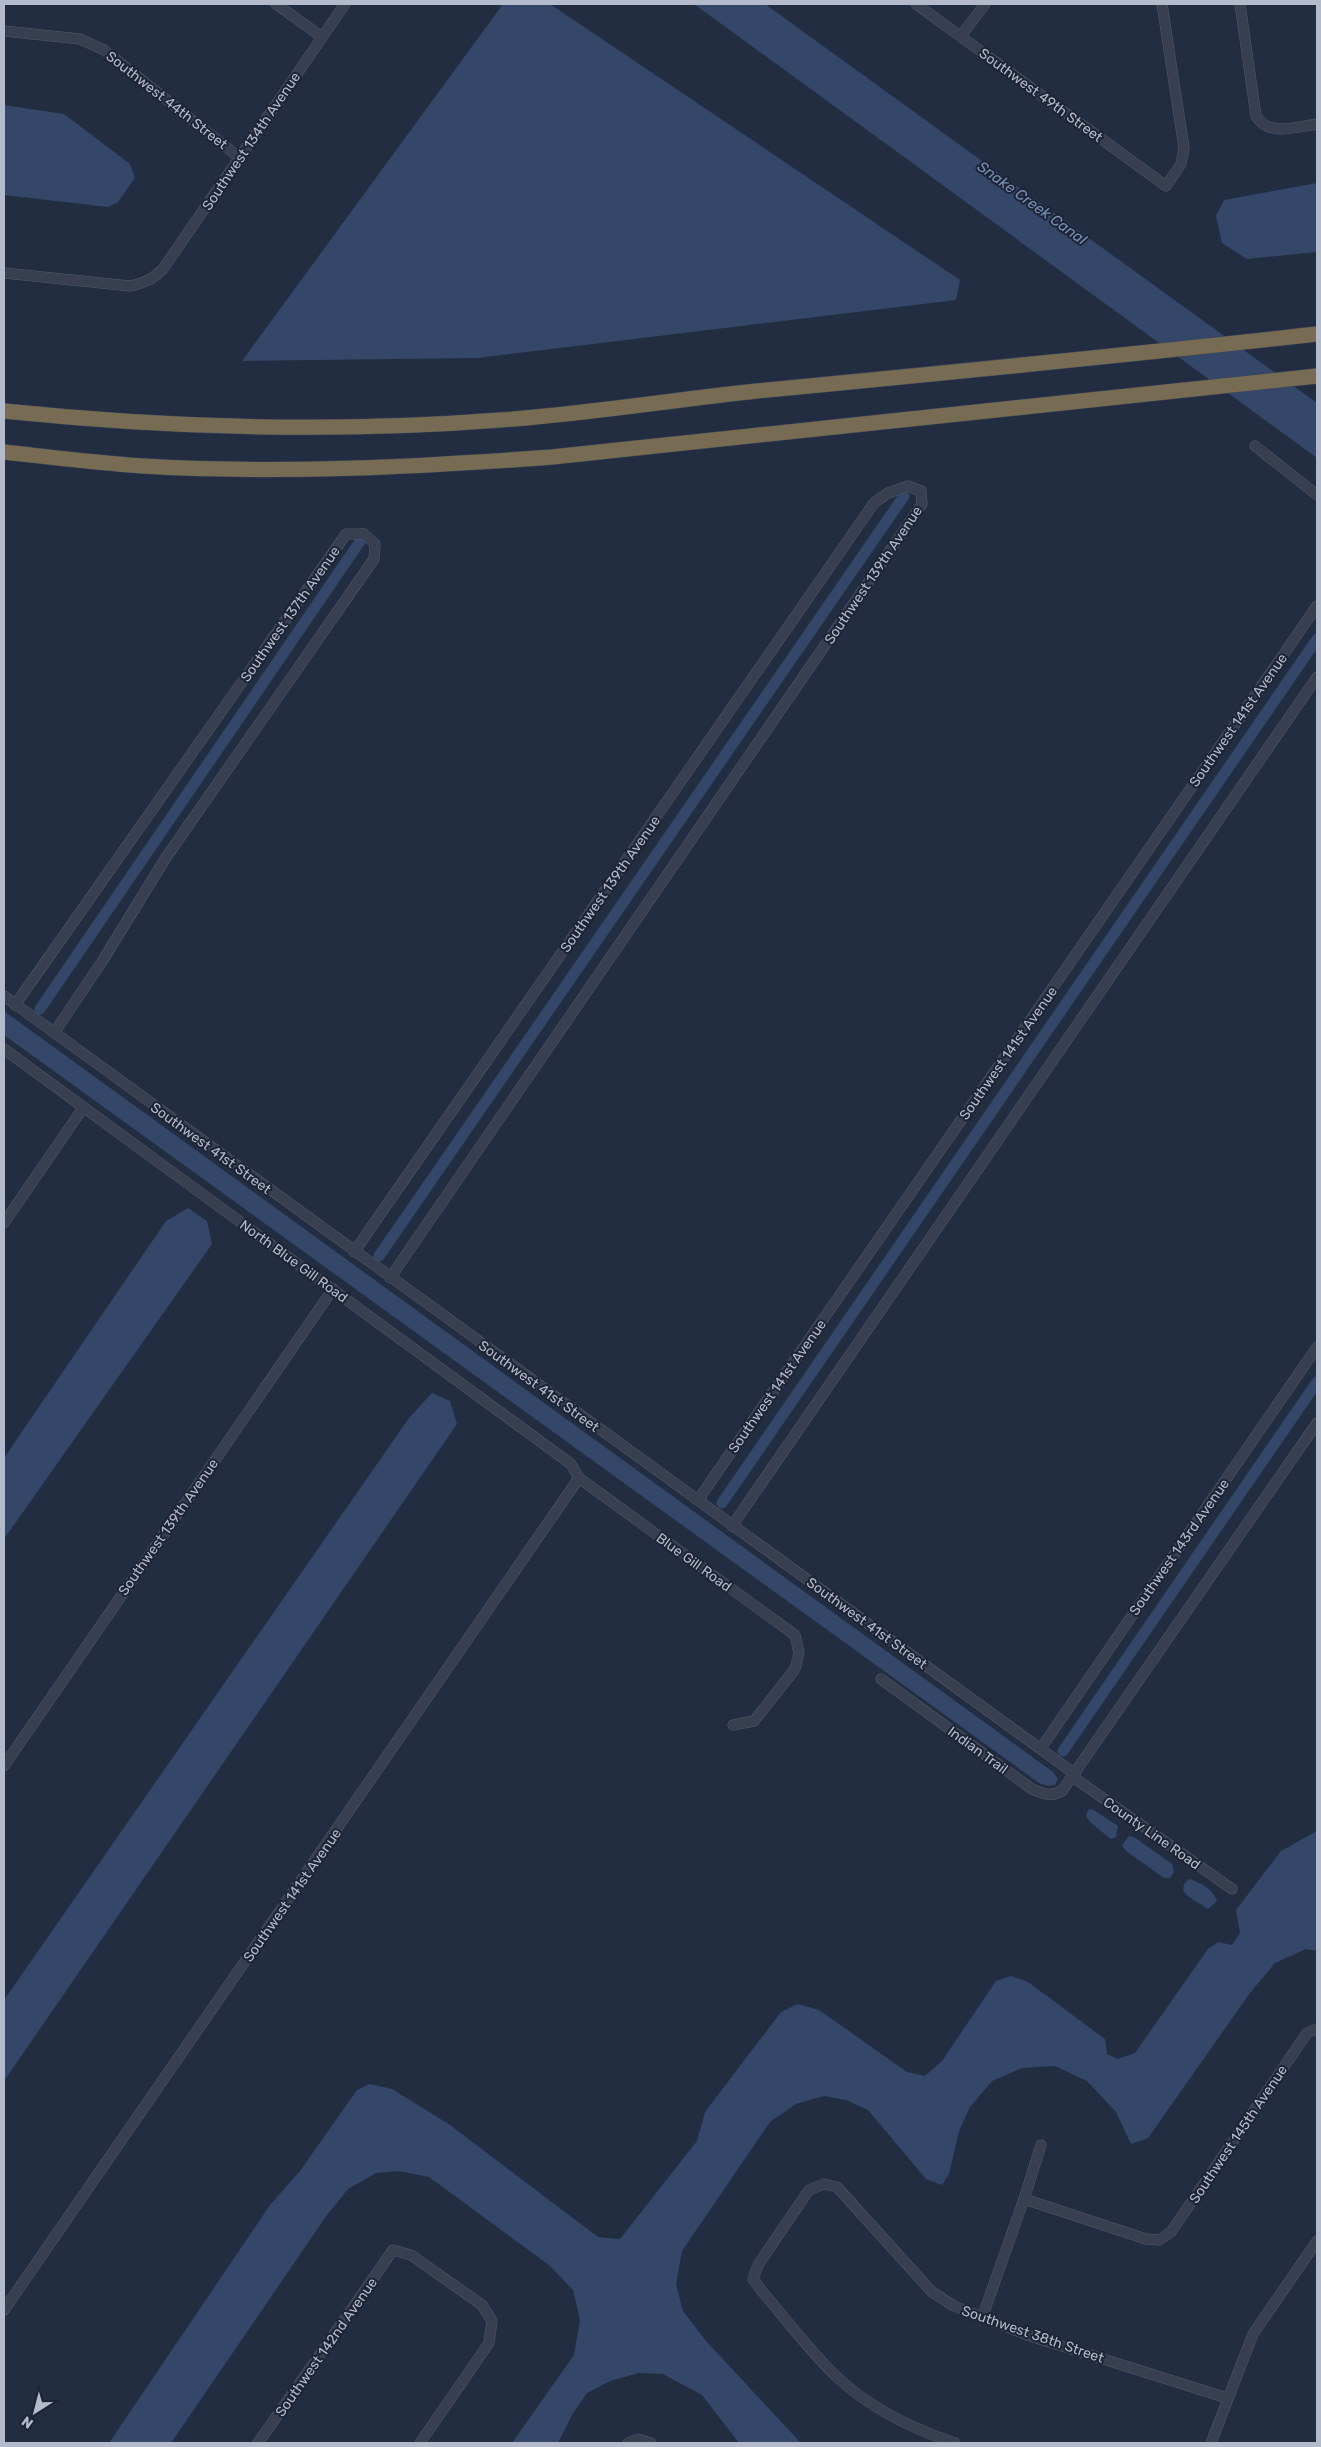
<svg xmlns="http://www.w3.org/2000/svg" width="1321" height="2447" font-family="Rubik,sans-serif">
<rect width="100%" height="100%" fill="#222d41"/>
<g fill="#344769">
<polygon points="503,4 550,4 960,280 956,300 477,358 242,361"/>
<polygon points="694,4 765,4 1317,403 1317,458"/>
<polygon points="4,105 64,114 130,164 135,178 118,202 108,207 4,195"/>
<polygon points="1317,183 1317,252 1247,259 1222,243 1216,216 1224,200"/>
<polygon points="4,1011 1053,1772 1058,1779 1055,1785 1048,1786 1039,1783 4,1035"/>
<polygon points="188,1208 207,1221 212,1244 4,1539 4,1458 166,1221"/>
<polygon points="432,1393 450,1401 457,1424 4,2081 4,2000 409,1418"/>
<polygon points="1092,1809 1118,1826 1116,1837 1111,1839 1091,1823 1086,1816 1088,1810"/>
<polygon points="1317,1831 1317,1951 1306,1949 1275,1963 1250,1993 1148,2138 1131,2144 1116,2112 1087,2081 1055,2066 1022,2068 992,2081 970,2107 959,2131 949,2174 942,2185 926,2179 868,2110 846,2100 824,2096 796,2104 770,2122 682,2251 676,2284 683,2311 706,2341 801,2443 739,2443 702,2395 663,2374 639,2373 610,2381 587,2393 572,2415 558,2443 512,2443 574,2355 580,2320 573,2290 549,2265 429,2177 398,2171 376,2173 348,2189 327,2215 171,2443 109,2443 270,2205 300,2171 357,2090 370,2084 392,2089 450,2125 598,2237 620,2239 697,2141 705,2112 781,2012 798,2004 819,2010 907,2072 925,2076 942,2061 996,1981 1011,1976 1028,1982 1105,2039 1107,2054 1118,2059 1135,2053 1208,1949 1218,1942 1232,1945 1240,1933 1236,1910 1281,1851"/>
<polygon points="1129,1836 1134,1837 1172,1864 1174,1872 1170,1878 1164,1878 1126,1851 1122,1845"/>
<path d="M1189 1879C1202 1883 1212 1889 1217 1901L1208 1909 1189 1897 1183 1891 1184 1884Z"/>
</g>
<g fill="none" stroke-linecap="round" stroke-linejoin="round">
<g stroke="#344769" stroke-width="11">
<polyline points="40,1009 361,540"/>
<polyline points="379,1256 904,496"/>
<polyline points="722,1503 1317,639"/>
<polyline points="1063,1751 1317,1382"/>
</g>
<defs>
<g id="minor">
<polyline points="276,4 322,37"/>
<polyline points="916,4 1166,186 1181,164 1184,148 1162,4"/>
<path d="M1240 4 1256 116C1269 137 1296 127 1317 124"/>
<polyline points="4,31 80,39 104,50 240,158"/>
<polyline points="961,36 985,4"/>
<path d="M4 273 130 286C144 283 153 279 163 269L345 4"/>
<polyline points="1255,446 1317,495"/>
<polyline points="4,996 1075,1774"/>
<polyline points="15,1005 346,534 364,534 375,544 374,559 165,859 103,960 54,1033"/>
<polyline points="4,1049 571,1464 579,1478 795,1635 799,1653 795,1669 754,1721 733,1725"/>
<polyline points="4,1223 83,1108"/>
<polyline points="354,1252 874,503 888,493 908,486 921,491 922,504 390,1278"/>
<polyline points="698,1500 1317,606"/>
<polyline points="732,1526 1317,677"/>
<path d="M881 1679 1032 1789C1044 1794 1050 1797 1062 1791L1317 1423"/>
<polyline points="1041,1748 1317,1347"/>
<polyline points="4,1766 333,1289"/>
<polyline points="1073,1777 1232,1889"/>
<polyline points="1024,2199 1146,2239 1159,2240 1171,2232 1307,2033 1317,2029"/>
<polyline points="4,2310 579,1478"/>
<polyline points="982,2318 1024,2199 1041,2145"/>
<polyline points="258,2443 393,2250 411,2255 482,2305 492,2321 489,2343 420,2443"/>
<polyline points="628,2443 638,2439 651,2443"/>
<path d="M955 2443C913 2429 872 2409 839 2379 812 2354 786 2319 761 2290L753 2279 758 2265 809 2190 824 2184 837 2187 932 2292 954 2306 1027 2335 1227 2398"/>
<polyline points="1211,2443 1253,2334 1317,2241"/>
</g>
<g id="highway">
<path d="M4 411C169 428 334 433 500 420 586 414 671 400 757 391 944 373 1131 355 1317 334"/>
<path d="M4 452C50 457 97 463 143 466 280 474 417 467 552 457L1317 376"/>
</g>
</defs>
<use href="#minor" stroke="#525a6b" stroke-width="11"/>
<use href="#highway" stroke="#3f4758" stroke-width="16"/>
<use href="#minor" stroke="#373f51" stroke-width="10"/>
<use href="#highway" stroke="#776c53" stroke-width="15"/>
</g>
<g text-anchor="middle" stroke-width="4" stroke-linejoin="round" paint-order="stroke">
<g font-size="14" fill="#b3bacb" stroke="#1c2436">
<text transform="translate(1041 95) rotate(36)" y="5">Southwest 49th Street</text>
<text transform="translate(167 100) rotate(38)" y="5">Southwest 44th Street</text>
<text transform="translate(251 141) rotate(-56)" y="5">Southwest 134th Avenue</text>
<text transform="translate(873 575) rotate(-56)" y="5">Southwest 139th Avenue</text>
<text transform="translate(290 614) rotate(-55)" y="5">Southwest 137th Avenue</text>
<text transform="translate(1238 720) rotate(-55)" y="5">Southwest 141st Avenue</text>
<text transform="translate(610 884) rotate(-55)" y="5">Southwest 139th Avenue</text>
<text transform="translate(1008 1053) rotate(-55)" y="5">Southwest 141st Avenue</text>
<text transform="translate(211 1148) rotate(36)" y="5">Southwest 41st Street</text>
<text transform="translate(294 1261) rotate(36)" y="5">North Blue Gill Road</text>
<text transform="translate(539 1386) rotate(36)" y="5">Southwest 41st Street</text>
<text transform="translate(777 1386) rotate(-55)" y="5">Southwest 141st Avenue</text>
<text transform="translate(168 1527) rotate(-55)" y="5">Southwest 139th Avenue</text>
<text transform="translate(1179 1547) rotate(-55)" y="5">Southwest 143rd Avenue</text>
<text transform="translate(694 1562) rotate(36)" y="5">Blue Gill Road</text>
<text transform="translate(867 1623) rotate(36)" y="5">Southwest 41st Street</text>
<text transform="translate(978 1750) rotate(36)" y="5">Indian Trail</text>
<text transform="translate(1152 1833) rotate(35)" y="5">County Line Road</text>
<text transform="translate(292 1895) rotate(-55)" y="5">Southwest 141st Avenue</text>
<text transform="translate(1238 2134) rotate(-56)" y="5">Southwest 145th Avenue</text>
<text transform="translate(1033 2334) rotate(19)" y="5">Southwest 38th Street</text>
<text transform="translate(326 2347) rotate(-55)" y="5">Southwest 142nd Avenue</text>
</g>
<g font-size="15" font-style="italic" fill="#788eb5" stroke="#1c2436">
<text transform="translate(1032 203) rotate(36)" y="5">Snake Creek Canal</text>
</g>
</g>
<rect width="1321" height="2447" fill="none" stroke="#b3bacb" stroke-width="10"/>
<g transform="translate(35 2412) rotate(216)" stroke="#1c2436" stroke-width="4" paint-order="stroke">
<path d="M0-4L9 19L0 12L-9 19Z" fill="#b3bacb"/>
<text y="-8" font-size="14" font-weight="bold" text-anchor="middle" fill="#b3bacb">N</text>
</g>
</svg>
